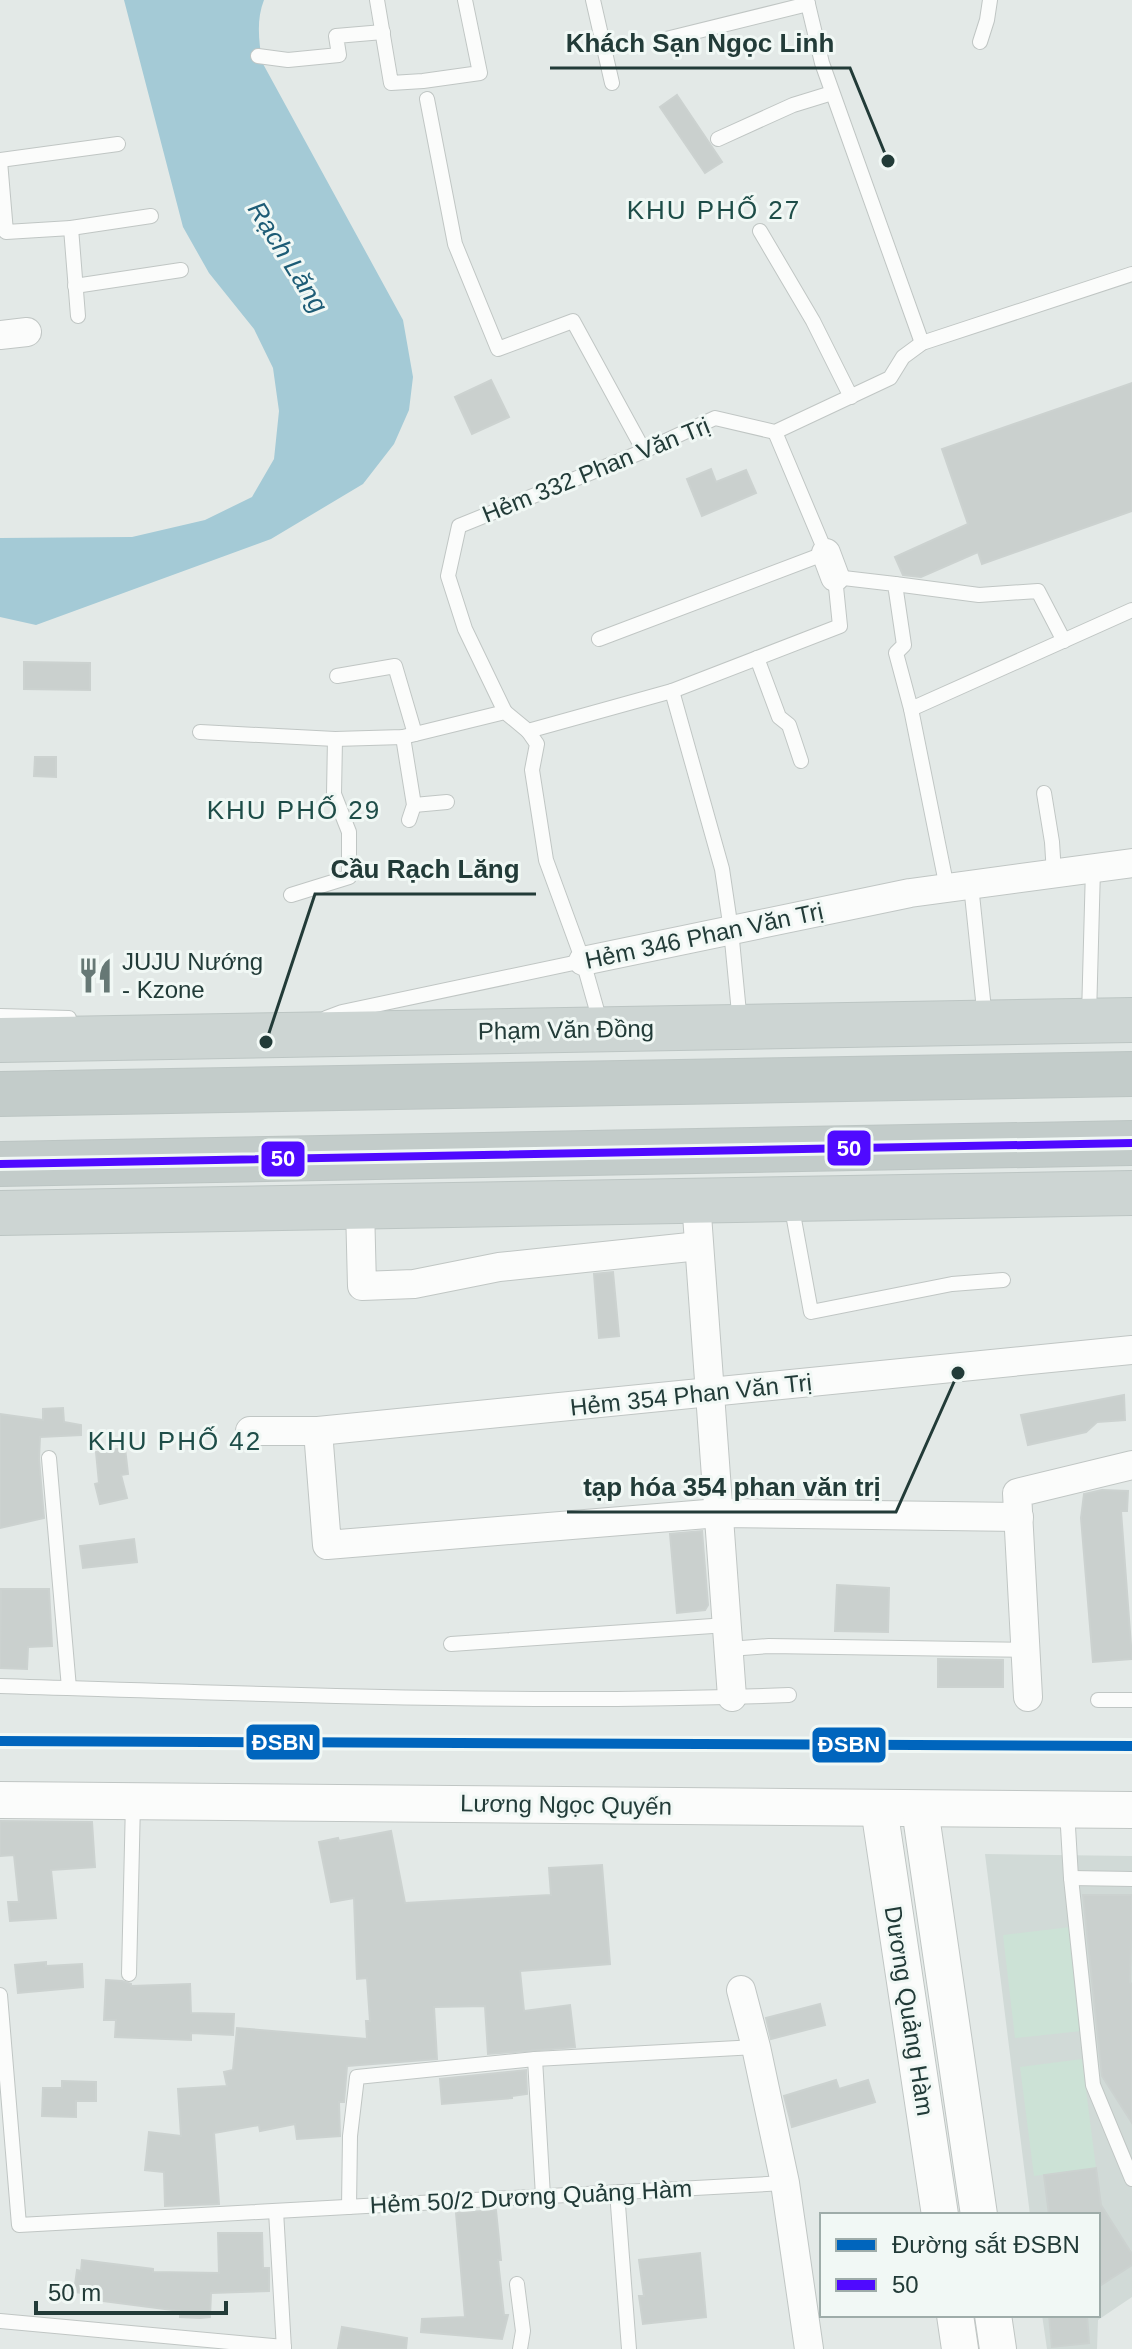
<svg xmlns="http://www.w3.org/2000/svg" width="1132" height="2349" font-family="Helvetica,sans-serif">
<rect width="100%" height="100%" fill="#e3e9e7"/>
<polygon fill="#d1dad7" points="985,1854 1132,1856 1132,2297 1098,2320 1097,2349 1047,2349 1042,2315 1098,2315 1098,2215 1030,2215"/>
<g fill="#cce2d6">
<polygon points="1070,1927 1082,2031 1015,2038 1003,1935"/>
<polygon points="1082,2059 1096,2168 1034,2176 1020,2067"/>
</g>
<path fill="#a4cad6" d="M124 0H264C256 20 259 41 262 62L403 320 413 377 409 410 394 444 363 484 271 539 36 625 0 617V538L132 537 205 520 252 497 274 459 279 411 273 368 254 329 209 273 183 227Z"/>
<g fill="#cad0ce" stroke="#ccd2d0" stroke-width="2">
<polygon points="677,95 722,162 705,173 660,107"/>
<polygon points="491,380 509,417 472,434 455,397"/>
<polygon points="1132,383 1132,511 982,564 978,552 921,577 903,575 895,557 968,524 942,449"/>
<polygon points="711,469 716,482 746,470 756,493 702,516 687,479"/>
<polygon points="24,662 90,663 90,690 24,689"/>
<polygon points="35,757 56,757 56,777 34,776"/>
<polygon points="613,1272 619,1336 599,1338 594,1274"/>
<polygon points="1124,1395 1125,1420 1097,1422 1086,1432 1028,1445 1021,1415"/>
<polygon points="63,1408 64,1422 81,1425 81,1435 40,1437 39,1459 44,1518 0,1528 0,1414 43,1420 43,1409"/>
<polygon points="125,1448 128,1474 121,1475 127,1498 100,1504 95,1484 99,1483 96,1452"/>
<polygon points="1102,1490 1128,1491 1127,1511 1121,1511 1132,1659 1093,1662 1081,1518 1084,1494"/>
<polygon points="702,1531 708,1605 705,1610 677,1613 670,1534"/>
<polygon points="134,1539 137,1562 83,1568 80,1546"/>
<polygon points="837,1585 889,1588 888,1632 835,1631"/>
<polygon points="1,1589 49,1589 52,1646 28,1647 27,1669 0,1668"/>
<polygon points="938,1659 1003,1660 1003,1687 938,1687"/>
<polygon points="0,1821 92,1822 95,1867 51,1870 56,1918 10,1921 8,1902 19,1902 14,1855 0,1856"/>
<polygon points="391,1831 405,1903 551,1895 549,1868 602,1865 610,1964 520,1971 524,2011 570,2005 575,2047 488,2054 485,2006 434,2007 437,2059 347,2066 344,2102 339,2102 340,2136 297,2139 295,2124 260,2131 259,2125 214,2133 219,2204 165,2206 164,2172 145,2170 149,2132 181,2136 178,2089 227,2086 224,2072 233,2070 237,2028 367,2039 366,2021 370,2021 367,1978 357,1979 354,1898 331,1902 319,1842 338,1838 339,1841"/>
<polygon points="1083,1895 1132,1895 1130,1982 1132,1985 1132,2123 1102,2076"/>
<polygon points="46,1962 46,1966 82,1964 83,1987 18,1993 15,1965"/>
<polygon points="106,1980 122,1981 131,1984 131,1986 190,1984 191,2013 234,2014 233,2035 191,2033 191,2040 115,2037 116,2020 104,2020"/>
<polygon points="820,2004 825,2025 771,2039 766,2018"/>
<polygon points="526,2070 527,2094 512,2096 512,2098 442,2104 440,2079"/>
<polygon points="836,2080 839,2089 868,2080 875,2102 792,2127 784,2096"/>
<polygon points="62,2081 96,2082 96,2101 76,2101 76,2117 42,2116 43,2088 62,2088"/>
<polygon points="1096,2168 1101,2205 1132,2254 1132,2265 1098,2287 1098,2215 1049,2215 1044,2175"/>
<polygon points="496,2210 501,2260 498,2260 504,2315 508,2315 502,2339 421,2332 422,2319 465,2317 456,2213"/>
<polygon points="218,2233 262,2233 263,2268 269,2268 269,2291 211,2293 210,2317 200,2318 180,2317 180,2311 102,2301 103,2296 74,2292 77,2270 81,2271 82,2260 153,2269 153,2272 219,2273"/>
<polygon points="700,2253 706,2317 643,2324 639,2296 644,2296 639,2260"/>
<polygon points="1049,2315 1087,2315 1089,2343 1052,2347"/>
<polygon points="342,2327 407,2338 406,2349 338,2349"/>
</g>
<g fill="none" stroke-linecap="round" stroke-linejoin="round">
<defs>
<g id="service">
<polyline points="377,0 391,83 423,81 480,73 465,0"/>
<polyline points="593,0 612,83"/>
<polyline points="807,0 822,63 922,343"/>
<polyline points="662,40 808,4"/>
<polyline points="980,42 987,20 990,0"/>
<polyline points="258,56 288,60 339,55 336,36 383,32"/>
<polyline points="427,99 455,244 498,349 573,321 644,451"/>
<polyline points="718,139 793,105 832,93"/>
<polyline points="0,160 118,144"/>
<polyline points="0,161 6,232 71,228 78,316"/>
<polyline points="71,228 151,216"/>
<polyline points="760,231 813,321 851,397"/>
<polyline points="75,286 181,270"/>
<polyline points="895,584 979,595 1038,591 1064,641"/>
<polyline points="599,639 826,553 775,432"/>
<polyline points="757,658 779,717 789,725 801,761"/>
<polyline points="337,676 395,666 415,734"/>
<polyline points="672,691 722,869 731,930 740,1023"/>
<polyline points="911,709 947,888"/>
<polyline points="505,712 465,629 448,576 459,526 644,451 715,418 775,432 890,378 903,357 922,343 1132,274"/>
<polyline points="528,731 537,744 532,770 546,860 583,961 601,1025"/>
<polyline points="200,732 335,739 403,737 505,712 528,731 672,691 840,626 835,577 895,584 904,645 896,653 911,709 1132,610"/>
<polyline points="403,737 414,805 409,820"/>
<polyline points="1044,793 1052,842 1054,874"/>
<polyline points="414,805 447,802"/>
<polyline points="971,885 985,1019"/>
<polyline points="291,895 349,877 349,832 334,794 335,739"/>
<polyline points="0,1016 69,1018"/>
<polyline points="1089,1016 1093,868"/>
<polyline points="326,1018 342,1012 583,961"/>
<polyline points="791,1203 811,1312 952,1284 1003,1280"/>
<polyline points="49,1458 69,1688"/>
<polyline points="451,1644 727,1625"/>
<polyline points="729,1649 769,1646 1027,1650"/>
<path d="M0 1686C263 1694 527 1705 789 1695"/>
<polyline points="1098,1700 1132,1700"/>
<polyline points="1067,1810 1071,1878 1093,2085 1132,2179"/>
<polyline points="1071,1878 1132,1879"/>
<polyline points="129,1974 133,1802"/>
<polyline points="0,1995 19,2225 785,2183"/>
<polyline points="535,2059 543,2196"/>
<polyline points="617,2192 629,2349"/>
<polyline points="349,2207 350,2136 357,2077 535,2059 756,2047"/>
<polyline points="276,2211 284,2349"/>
<polyline points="517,2284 523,2331 520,2349"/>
<polyline points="0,2321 284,2347"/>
</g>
<g id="minor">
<polyline points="0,335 27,332"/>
<polyline points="826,553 835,577"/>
<polyline points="583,961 910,893 1132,863"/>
<polyline points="696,1201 732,1697"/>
<polyline points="360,1207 362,1286 414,1284 499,1267 699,1246"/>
<polyline points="250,1431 318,1431 1132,1350"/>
<polyline points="318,1431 327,1545 719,1513 1019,1517"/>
<polyline points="1028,1697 1017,1493 1132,1465"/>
<polyline points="741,1990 756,2047 785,2183 809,2349"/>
</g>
<g id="tertiary">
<polyline points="0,1800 1132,1810"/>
<polyline points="879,1808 940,2215"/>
<polyline points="920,1809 979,2215"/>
<polyline points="955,2315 960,2349"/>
<polyline points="993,2315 998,2349"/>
</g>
<g id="primary">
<polyline points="0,1040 1132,1020"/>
<polyline points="0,1213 1132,1193"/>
</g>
<g id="trunk">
<polyline points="0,1094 1132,1074"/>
<polyline points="0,1164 1132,1143"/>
</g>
</defs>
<use href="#service" stroke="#c0c6c4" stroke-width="16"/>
<use href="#minor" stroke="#c0c6c4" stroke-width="30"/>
<use href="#tertiary" stroke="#c0c6c4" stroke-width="38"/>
<use href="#primary" stroke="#bcc5c3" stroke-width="46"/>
<use href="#trunk" stroke="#bcc5c3" stroke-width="46"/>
<use href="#service" stroke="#fbfcfb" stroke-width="14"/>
<use href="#minor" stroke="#fbfcfb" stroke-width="28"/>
<use href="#tertiary" stroke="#fbfcfb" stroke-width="36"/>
<use href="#primary" stroke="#cdd5d3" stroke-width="44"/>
<use href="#trunk" stroke="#c3ccca" stroke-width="44"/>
<defs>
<polyline id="bus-1" points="0,1164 1132,1143"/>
</defs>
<use href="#bus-1" stroke="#f1f8f5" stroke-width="14"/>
<use href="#bus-1" stroke="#4f0aff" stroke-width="8"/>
<defs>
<polyline id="rail-1" points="0,1741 1132,1746"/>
</defs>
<use href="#rail-1" stroke="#f1f8f5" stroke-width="16"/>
<use href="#rail-1" stroke="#0065bd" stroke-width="10"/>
</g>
<defs>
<symbol id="restaurant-bare" viewBox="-9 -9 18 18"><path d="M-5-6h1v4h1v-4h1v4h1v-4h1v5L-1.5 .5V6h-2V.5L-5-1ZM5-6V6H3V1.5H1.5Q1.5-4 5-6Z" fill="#667875" stroke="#f1f8f5" stroke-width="2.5" paint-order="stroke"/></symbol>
</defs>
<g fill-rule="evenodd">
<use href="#restaurant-bare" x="70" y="950" width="51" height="51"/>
</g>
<g text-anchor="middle" stroke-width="6" stroke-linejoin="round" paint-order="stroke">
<g font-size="24" fill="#223b38" stroke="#f1f8f5">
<text transform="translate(596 470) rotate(-22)" y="8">Hẻm 332 Phan Văn Trị</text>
<text transform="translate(704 936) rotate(-12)" y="8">Hẻm 346 Phan Văn Trị</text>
<text transform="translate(566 1030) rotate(-1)" y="8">Phạm Văn Đồng</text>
<text transform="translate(691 1395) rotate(-6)" y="8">Hẻm 354 Phan Văn Trị</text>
<text transform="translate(566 1805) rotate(1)" y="8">Lương Ngọc Quyến</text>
<text transform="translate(909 2011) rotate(81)" y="8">Dương Quảng Hàm</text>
<text transform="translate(531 2197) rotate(-3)" y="8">Hẻm 50/2 Dương Quảng Hàm</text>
</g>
<g font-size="24" fill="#223b38" stroke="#f1f8f5" text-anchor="start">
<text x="122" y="970">JUJU Nướng<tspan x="122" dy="28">- Kzone</tspan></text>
</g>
<g font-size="26" letter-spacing="2" fill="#1e4d48" stroke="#f1f8f5">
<text x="714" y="219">KHU PHỐ 27</text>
<text x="294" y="819">KHU PHỐ 29</text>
<text x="175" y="1450">KHU PHỐ 42</text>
</g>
<g font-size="26" font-style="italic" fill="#1d5c76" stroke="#f1f8f5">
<text transform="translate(288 257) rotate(58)" y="9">Rạch Lăng</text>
</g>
</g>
<path fill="none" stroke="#223b38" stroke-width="3" d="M888 161L850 68H550M266 1042L315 894H536M958 1373L896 1512H567"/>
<g fill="#223b38" stroke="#f1f8f5" stroke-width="3">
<circle cx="888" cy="161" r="8"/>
<circle cx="266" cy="1042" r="8"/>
<circle cx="958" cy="1373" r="8"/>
</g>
<g font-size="26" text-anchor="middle" font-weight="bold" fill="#223b38" stroke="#f1f8f5" stroke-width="6" stroke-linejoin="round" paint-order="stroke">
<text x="700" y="52">Khách Sạn Ngọc Linh</text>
<text x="425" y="878">Cầu Rạch Lăng</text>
<text x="732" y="1496">tạp hóa 354 phan văn trị</text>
</g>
<g stroke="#f1f8f5" stroke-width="3">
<rect x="826" y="1129" width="46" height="38" rx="8" fill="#4f0aff"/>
<rect x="260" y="1140" width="46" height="38" rx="8" fill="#4f0aff"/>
<rect x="245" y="1723" width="76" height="38" rx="8" fill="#0065bd"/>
<rect x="811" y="1726" width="76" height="38" rx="8" fill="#0065bd"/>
</g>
<g font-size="22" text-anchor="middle" font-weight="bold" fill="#fff">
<text x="849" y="1156">50</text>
<text x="283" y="1166">50</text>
<text x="283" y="1750">ĐSBN</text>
<text x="849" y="1752">ĐSBN</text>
</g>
<rect x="820" y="2213" width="280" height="104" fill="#f1f8f5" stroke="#9eaca9" stroke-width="2"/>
<rect x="836" y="2239" width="40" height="12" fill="#0065bd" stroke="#9eaca9" stroke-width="2"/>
<text x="892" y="2253" font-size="24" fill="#223b38">Đường sắt ĐSBN</text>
<rect x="836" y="2279" width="40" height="12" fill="#4f0aff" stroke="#9eaca9" stroke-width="2"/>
<text x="892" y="2293" font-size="24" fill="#223b38">50</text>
<path d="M36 2301v12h190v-12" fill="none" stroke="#223b38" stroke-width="4"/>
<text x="48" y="2301" font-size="24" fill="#223b38" stroke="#f1f8f5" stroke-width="6" paint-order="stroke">50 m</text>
</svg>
